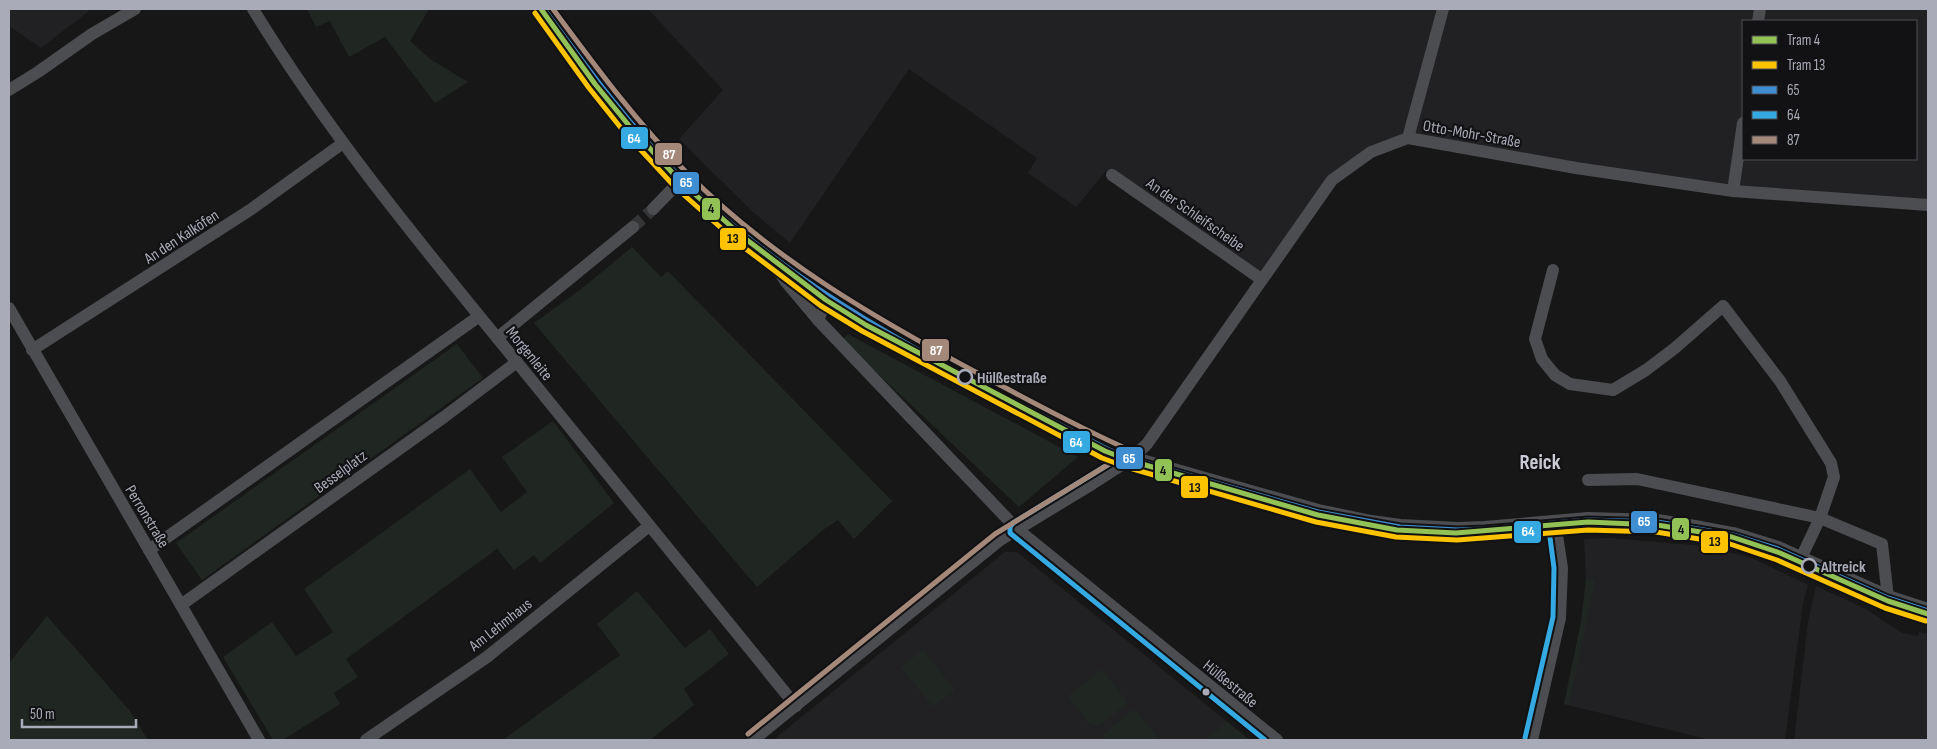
<svg xmlns="http://www.w3.org/2000/svg" width="1937" height="749" font-family="'Sofia Sans Condensed',sans-serif">
<rect width="100%" height="100%" fill="#171717"/>
<g fill="#212123" fill-rule="evenodd">
<polygon points="9,9 86,9 89,11 41,48 9,26"/>
<path d="M648 9H1928V205L1733 191 1408 138 1332 180 1261 279 1106 171 1076 207 1028 173 1037 158 909 69 790 243 752 211 679 139 723 90ZM1743 21H1916V159H1743Z"/>
<polygon points="1611,538 1704,546 1752,558 1808,585 1803,603 1785,740 1710,740 1564,704 1581,622 1586,579 1584,539"/>
<polygon points="1005,552 1017,552 1250,740 773,740"/>
<polygon points="1816,586 1866,609 1902,633 1918,636 1919,632 1928,634 1928,740 1794,740 1808,622"/>
</g>
<g fill="#202621">
<polygon points="307,9 429,9 410,41 430,59 468,82 435,103 385,37 349,57 330,21 316,27"/>
<polygon points="632,247 661,277 668,271 892,501 854,539 838,520 823,530 757,587 534,323 580,290"/>
<polygon points="848,334 1078,457 1019,507 842,340"/>
<polygon points="457,344 483,378 202,580 176,543"/>
<polygon points="553,421 614,503 540,563 534,555 514,570 497,549 346,659 358,677 334,693 340,704 283,740 273,740 223,657 272,622 296,656 333,632 304,589 470,469 501,512 527,492 502,457"/>
<polygon points="1586,579 1595,580 1569,705 1564,704 1581,622"/>
<polygon points="637,591 685,648 710,629 729,654 684,689 694,705 650,740 503,740 620,655 597,624"/>
<polygon points="47,616 130,711 148,740 9,740 9,663"/>
<polygon points="923,650 955,690 933,707 901,667"/>
<polygon points="1102,669 1128,703 1099,726 1090,725 1068,696"/>
<polygon points="1134,709 1160,740 1104,740 1104,734"/>
<polygon points="1227,722 1250,740 1211,740 1208,737"/>
</g>
<g fill="none" stroke-linecap="round" stroke-linejoin="round">
<polyline stroke="#343537" stroke-width="12" stroke-dasharray="12 6" stroke-linecap="butt" points="633,227 653,209"/>
<g stroke="#4c4d50" stroke-width="12">
<path d="M253 9C329 134 423 247 516 361 610 476 702 591 796 706"/>
<polyline points="1758,21 1760,9"/>
<polyline points="9,90 38,72 92,34 135,9"/>
<polyline points="1408,138 1443,9"/>
<polyline points="1112,175 1261,279"/>
<polyline points="1733,191 1743,123"/>
<polyline points="653,209 682,179"/>
<polyline points="771,259 786,282 818,320 1017,529 1277,740"/>
<polyline points="1553,270 1535,339 1542,359 1555,375 1570,384 1613,390 1646,370 1675,348 1723,306 1780,381 1831,463 1834,477 1820,518 1801,558"/>
<polyline points="9,308 259,740"/>
<polyline points="818,320 828,297"/>
<polyline points="497,338 633,227"/>
<polyline points="32,350 250,210 343,143"/>
<polyline points="1588,480 1637,479 1820,518 1882,544 1888,598"/>
<polyline points="149,550 478,317"/>
<polyline points="181,605 444,417 517,362"/>
<polyline points="366,740 487,657 649,526"/>
<polyline points="753,740 1000,540 1092,484 1131,459 1147,444 1332,180 1371,152 1408,138 1576,168 1733,191 1928,205"/>
<polyline points="1532,740 1560,618 1562,568 1555,522"/>
</g>
<path stroke="#4c4d50" stroke-width="16" d="M544 9C587 68 630 127 682 179 726 222 777 263 829 297 917 355 1013 400 1107 449L1131 459 1318 512 1371 523 1400 527 1458 530 1485 529 1588 520 1657 522 1701 529 1733 535 1778 549 1888 598 1928 611"/>
<defs>
<path id="bus-1" d="M544 9C587 68 630 127 682 179 803 299 957 372 1107 449L1131 459 1318 512 1400 527 1458 530 1485 529 1588 520 1657 522 1733 535 1778 549 1888 598 1928 611"/>
<g id="bus-2">
<path d="M538 13C581 73 625 132 677 184 772 279 888 345 1006 406 1047 427 1087 449 1129 466L1316 519 1370 530 1423 536 1458 537 1549 530 1554 568 1553 617 1525 738"/>
<polyline points="1127,453 1013,523 1010,527 1010,533 1265,740"/>
</g>
<g id="bus-3">
<path d="M553 9C595 66 637 123 687 173 773 260 878 320 985 377 1034 403 1083 430 1134 452"/>
<polyline points="748,734 995,534 1127,453"/>
</g>
</defs>
<use href="#bus-1" stroke="#121113" stroke-width="9"/>
<use href="#bus-2" stroke="#121113" stroke-width="9"/>
<use href="#bus-3" stroke="#121113" stroke-width="9"/>
<use href="#bus-1" stroke="#3e8ed1" stroke-width="5"/>
<use href="#bus-2" stroke="#35a9e1" stroke-width="5"/>
<use href="#bus-3" stroke="#a4897a" stroke-width="5"/>
<defs>
<polyline id="tram-1" points="541,9 595,84 631,128 680,181 743,237 826,300 866,325 1105,451 1128,460 1318,515 1397,530 1456,533 1588,522 1657,525 1732,537 1780,553 1888,601 1928,614"/>
<polyline id="tram-2" points="535,13 589,88 625,133 675,187 738,243 821,306 862,331 1102,458 1126,467 1316,522 1396,537 1457,540 1588,530 1656,532 1730,544 1777,560 1885,608 1926,621"/>
</defs>
<use href="#tram-1" stroke="#121113" stroke-width="9"/>
<use href="#tram-2" stroke="#121113" stroke-width="9"/>
<use href="#tram-1" stroke="#92c255" stroke-width="5"/>
<use href="#tram-2" stroke="#fdc300" stroke-width="5"/>
</g>
<g fill="#121113" stroke="#a9acb8" stroke-width="2.5">
<circle cx="965" cy="377" r="7"/>
<circle cx="1809" cy="566" r="7"/>
</g>
<circle fill="#a9acb8" stroke="#121113" stroke-width="2" cx="1206" cy="692" r="4.5"/>
<g text-anchor="middle" stroke-width="4.5" stroke-linejoin="round" paint-order="stroke">
<g font-size="16" fill="#a9acb8" stroke="#121113">
<text transform="translate(1472 133) rotate(10)" y="6">Otto-Mohr-Straße</text>
<text transform="translate(1196 214) rotate(35)" y="6">An der Schleifscheibe</text>
<text transform="translate(181 236) rotate(-33)" y="6">An den Kalköfen</text>
<text transform="translate(530 353) rotate(51)" y="6">Morgenleite</text>
<text transform="translate(340 471) rotate(-36)" y="6">Besselplatz</text>
<text transform="translate(148 516) rotate(59)" y="6">Perronstraße</text>
<text transform="translate(500 624) rotate(-38)" y="6">Am Lehmhaus</text>
<text transform="translate(1231 683) rotate(39)" y="6">Hülßestraße</text>
</g>
<g font-size="16" font-weight="bold" fill="#a9acb8" stroke="#121113" text-anchor="start">
<text x="977" y="383">Hülßestraße</text>
<text x="1821" y="572">Altreick</text>
</g>
<g font-size="21" font-weight="bold" fill="#cacbd4" stroke="#121113">
<text x="1540" y="469">Reick</text>
</g>
</g>
<g stroke="#121113" stroke-width="2">
<rect x="620" y="126" width="29" height="24" rx="5" fill="#35a9e1"/>
<rect x="654" y="142" width="29" height="24" rx="5" fill="#a4897a"/>
<rect x="672" y="171" width="28" height="24" rx="5" fill="#3e8ed1"/>
<rect x="701" y="197" width="20" height="24" rx="5" fill="#92c255"/>
<rect x="719" y="227" width="28" height="24" rx="5" fill="#fdc300"/>
<rect x="921" y="338" width="29" height="24" rx="5" fill="#a4897a"/>
<rect x="1062" y="430" width="29" height="24" rx="5" fill="#35a9e1"/>
<rect x="1115" y="446" width="29" height="24" rx="5" fill="#3e8ed1"/>
<rect x="1154" y="458" width="19" height="24" rx="5" fill="#92c255"/>
<rect x="1180" y="475" width="29" height="24" rx="5" fill="#fdc300"/>
<rect x="1630" y="510" width="28" height="24" rx="5" fill="#3e8ed1"/>
<rect x="1671" y="517" width="19" height="24" rx="5" fill="#92c255"/>
<rect x="1513" y="520" width="29" height="24" rx="5" fill="#35a9e1"/>
<rect x="1700" y="530" width="29" height="24" rx="5" fill="#fdc300"/>
</g>
<g font-size="14" text-anchor="middle" font-weight="bold" fill="#fff">
<text x="634" y="143">64</text>
<text x="669" y="159">87</text>
<text x="686" y="187">65</text>
<text x="936" y="355">87</text>
<text x="1076" y="447">64</text>
<text x="1129" y="463">65</text>
<text x="1644" y="526">65</text>
<text x="1528" y="536">64</text>
</g>
<g font-size="14" text-anchor="middle" font-weight="bold" fill="#111">
<text x="711" y="213">4</text>
<text x="733" y="243">13</text>
<text x="1163" y="475">4</text>
<text x="1195" y="492">13</text>
<text x="1681" y="534">4</text>
<text x="1715" y="546">13</text>
</g>
<rect width="1937" height="749" fill="none" stroke="#a9acb8" stroke-width="20"/>
<rect x="1742" y="20" width="175" height="140" fill="#121113" stroke="#4e4f55"/>
<rect x="1752" y="36" width="25" height="8" fill="#92c255" stroke="#4e4f55"/>
<text x="1787" y="45" font-size="15" fill="#a9acb8">Tram 4</text>
<rect x="1752" y="61" width="25" height="8" fill="#fdc300" stroke="#4e4f55"/>
<text x="1787" y="70" font-size="15" fill="#a9acb8">Tram 13</text>
<rect x="1752" y="86" width="25" height="8" fill="#3e8ed1" stroke="#4e4f55"/>
<text x="1787" y="95" font-size="15" fill="#a9acb8">65</text>
<rect x="1752" y="111" width="25" height="8" fill="#35a9e1" stroke="#4e4f55"/>
<text x="1787" y="120" font-size="15" fill="#a9acb8">64</text>
<rect x="1752" y="136" width="25" height="8" fill="#a4897a" stroke="#4e4f55"/>
<text x="1787" y="145" font-size="15" fill="#a9acb8">87</text>
<path d="M22 719v8h114v-8" fill="none" stroke="#a9acb8" stroke-width="2.5"/>
<text x="30" y="719" font-size="15" fill="#a9acb8" stroke="#121113" stroke-width="4" paint-order="stroke">50 m</text>
</svg>
